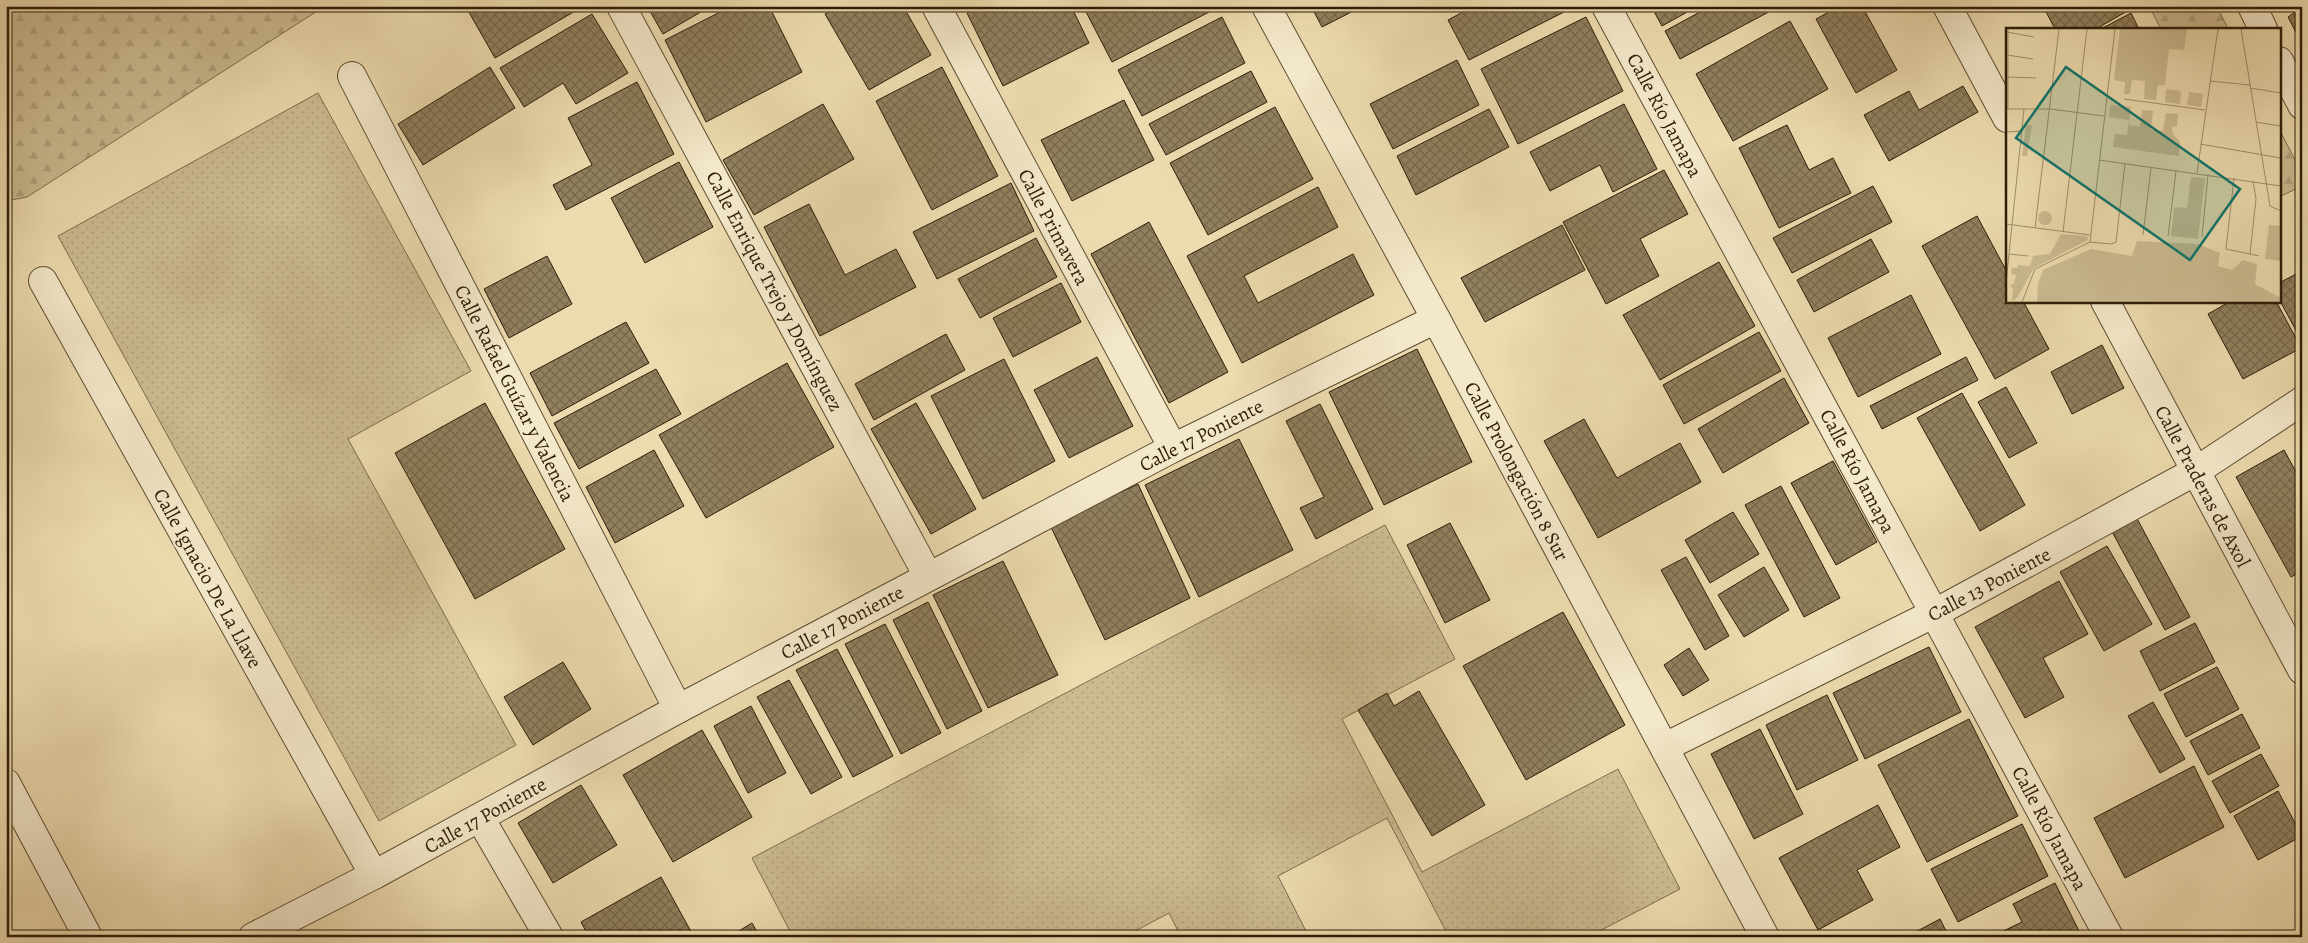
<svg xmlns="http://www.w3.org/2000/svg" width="2308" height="943" font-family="Alegreya,serif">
<defs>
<pattern id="grass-dots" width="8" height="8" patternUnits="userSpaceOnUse" patternTransform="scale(1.25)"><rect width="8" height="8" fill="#ccbb92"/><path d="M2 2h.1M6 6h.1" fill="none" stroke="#b0a07c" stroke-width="1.8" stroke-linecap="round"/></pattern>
<pattern id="forest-firs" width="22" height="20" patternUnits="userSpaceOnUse" patternTransform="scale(1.25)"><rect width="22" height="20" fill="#ccbb92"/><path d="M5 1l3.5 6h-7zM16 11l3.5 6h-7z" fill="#b0a07c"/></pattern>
<pattern id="building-cross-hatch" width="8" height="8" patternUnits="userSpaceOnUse" patternTransform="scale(1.25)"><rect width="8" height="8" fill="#90805e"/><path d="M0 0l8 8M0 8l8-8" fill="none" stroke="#76684c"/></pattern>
</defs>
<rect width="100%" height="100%" fill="#ecdbae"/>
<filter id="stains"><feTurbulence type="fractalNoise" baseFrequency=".004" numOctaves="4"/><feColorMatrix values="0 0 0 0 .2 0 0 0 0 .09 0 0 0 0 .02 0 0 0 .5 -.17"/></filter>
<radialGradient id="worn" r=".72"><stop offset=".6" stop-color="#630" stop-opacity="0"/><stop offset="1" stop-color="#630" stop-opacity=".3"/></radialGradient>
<g fill="url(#grass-dots)" stroke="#7c6c4d">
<polygon points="318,93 471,371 348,439 516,745 379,821 58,236"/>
<polygon points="1385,525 1455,659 1342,719 1422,872 1618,769 1680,889 1588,937 1449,937 1387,818 1278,876 1309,937 1181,937 1169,913 1124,937 793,937 752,858"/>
</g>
<g fill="url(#forest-firs)" stroke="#7c6c4d">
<polygon points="6,6 325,6 27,197 6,201"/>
<polygon points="2149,6 2217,6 2228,29 2161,29"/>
<polygon points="2279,129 2302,173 2302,186 2279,197"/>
</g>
<g fill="url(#building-cross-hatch)" stroke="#2d1d08">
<polygon points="468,6 582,6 582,7 495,58 466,7"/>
<polygon points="647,6 711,6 663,34"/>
<polygon points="732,6 769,6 802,72 706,122 665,40"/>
<polygon points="838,6 903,6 931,55 869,90 825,14"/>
<polygon points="981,6 1071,6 1089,43 1003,86 967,13"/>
<polygon points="1083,6 1214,6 1215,9 1112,62"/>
<polygon points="1311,6 1363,6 1322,27"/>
<polygon points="1474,6 1563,6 1566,11 1469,60 1448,20"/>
<polygon points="1651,6 1698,6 1662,26"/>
<polygon points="1711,6 1780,6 1680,59 1665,31"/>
<polygon points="1840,6 1862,6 1897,70 1856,93 1816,19"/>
<polygon points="2043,6 2127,6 2129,10 2096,29 2055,29"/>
<polygon points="2302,7 2302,44 2288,17"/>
<polygon points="2131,13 2139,29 2101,29"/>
<polygon points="592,14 628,73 576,104 563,83 524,107 500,68"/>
<polygon points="1222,17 1245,63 1142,116 1118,70"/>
<polygon points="1586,17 1623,91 1518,144 1481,69"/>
<polygon points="1790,21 1828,89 1733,141 1696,74"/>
<polygon points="1457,60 1479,105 1393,149 1370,104"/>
<polygon points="490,67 515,108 423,165 398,124"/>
<polygon points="942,67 998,176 932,210 876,101"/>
<polygon points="1251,71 1267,102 1166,155 1149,124"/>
<polygon points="637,82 674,154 566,210 553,185 592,165 568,118"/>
<polygon points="1963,86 1978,112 1889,161 1864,115 1909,91 1919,110"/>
<polygon points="1124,100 1154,160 1072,201 1041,140"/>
<polygon points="823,104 854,159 754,215 723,160"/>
<polygon points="1624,104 1657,169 1613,192 1600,165 1550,191 1530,152"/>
<polygon points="1275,107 1313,179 1208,235 1170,163"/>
<polygon points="1489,109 1509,147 1416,195 1397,156"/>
<polygon points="1787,125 1809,170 1833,158 1851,193 1779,228 1739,148"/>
<polygon points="679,162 713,227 645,263 611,198"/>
<polygon points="1664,170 1688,214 1640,239 1659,276 1606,304 1563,222"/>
<polygon points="1011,183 1034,231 937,279 913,232"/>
<polygon points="1873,186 1892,222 1792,273 1773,238"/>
<polygon points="1318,187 1338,227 1244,276 1258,303 1353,254 1374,295 1242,363 1187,256"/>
<polygon points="809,204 845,275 896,249 916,287 820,336 764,227"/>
<polygon points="1977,216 2007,272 2007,301 2023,301 2049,349 1995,379 1922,246"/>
<polygon points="1149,222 1228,372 1169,403 1091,254"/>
<polygon points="1562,225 1585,270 1485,322 1461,278"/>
<polygon points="1036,238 1057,277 980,318 958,279"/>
<polygon points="1871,239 1889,272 1814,312 1797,280"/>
<polygon points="547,256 572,304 509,338 484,289"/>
<polygon points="1719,262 1755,326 1660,380 1623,315"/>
<polygon points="2302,271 2302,335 2299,336 2279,299 2279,283"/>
<polygon points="1061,283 1081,322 1013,357 993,318"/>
<polygon points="1911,295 1941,354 1858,397 1828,338"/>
<polygon points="2231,301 2276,301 2301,348 2243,379 2208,314"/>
<polygon points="626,322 649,363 552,416 530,373"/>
<polygon points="1759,332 1781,371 1684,424 1663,385"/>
<polygon points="946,334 965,370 874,420 855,384"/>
<polygon points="2102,345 2124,388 2072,414 2051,372"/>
<polygon points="1417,349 1472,462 1384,505 1329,392"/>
<polygon points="1097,357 1133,426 1069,458 1034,390"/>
<polygon points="1966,357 1978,380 1882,429 1870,406"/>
<polygon points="1004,359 1055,461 983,499 931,396"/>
<polygon points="787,363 834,447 706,518 659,435"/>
<polygon points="656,369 681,414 579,469 554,423"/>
<polygon points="1784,378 1809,423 1723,473 1698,429"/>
<polygon points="2006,387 2037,443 2009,458 1978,402"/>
<polygon points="1962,393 2025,505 1980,531 1917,418"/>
<polygon points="485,403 565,549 475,599 395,453"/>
<polygon points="916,403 976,509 931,534 871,429"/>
<polygon points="1320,404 1373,509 1316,539 1300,508 1324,497 1286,421"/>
<polygon points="1584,419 1617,478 1680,443 1701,482 1598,538 1544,441"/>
<polygon points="1239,439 1293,550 1199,597 1145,485"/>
<polygon points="654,450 684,506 615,543 586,487"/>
<polygon points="2284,450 2302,483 2302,571 2291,577 2236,477"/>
<polygon points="1833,461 1877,542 1836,565 1791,483"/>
<polygon points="1138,484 1190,598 1105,640 1050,525"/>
<polygon points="1781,486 1840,598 1804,617 1745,505"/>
<polygon points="1733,512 1759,554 1710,583 1685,540"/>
<polygon points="2134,513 2190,617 2165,630 2109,526"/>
<polygon points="1450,523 1490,600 1445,623 1407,545"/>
<polygon points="2107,546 2152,624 2104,651 2060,572"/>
<polygon points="1686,557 1729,636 1705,650 1661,570"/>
<polygon points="1003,561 1058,675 988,708 933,595"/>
<polygon points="1764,567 1789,610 1744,637 1718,595"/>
<polygon points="2059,581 2088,634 2043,658 2064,697 2025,718 1975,627"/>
<polygon points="928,602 982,711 947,729 893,620"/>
<polygon points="1563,612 1625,725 1526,780 1463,666"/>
<polygon points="2195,623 2215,662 2160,691 2140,651"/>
<polygon points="885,624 941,733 901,754 845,644"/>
<polygon points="1929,647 1961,712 1865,759 1833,693"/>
<polygon points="1689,648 1709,680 1683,696 1664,665"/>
<polygon points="837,649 893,756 853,777 796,670"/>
<polygon points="563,662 591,709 533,745 504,697"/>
<polygon points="2217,667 2239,709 2186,737 2164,694"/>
<polygon points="789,680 842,777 811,794 757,697"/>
<polygon points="1419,691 1485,805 1432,836 1358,710 1387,693 1394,706"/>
<polygon points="1827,695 1858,760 1797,790 1766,725"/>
<polygon points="2153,702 2185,759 2160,773 2128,716"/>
<polygon points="751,706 786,773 748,793 714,726"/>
<polygon points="2242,714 2260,748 2208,775 2190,741"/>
<polygon points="1969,719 2018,816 1927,862 1878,765"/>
<polygon points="1760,729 1803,814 1754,839 1711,754"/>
<polygon points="702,730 752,817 673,862 623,775"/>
<polygon points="2261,754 2279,786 2230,813 2212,781"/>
<polygon points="2194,766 2224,827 2125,878 2094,818"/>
<polygon points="581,785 617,845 553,883 518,823"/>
<polygon points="2278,791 2302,836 2258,860 2234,816"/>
<polygon points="1878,805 1900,847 1857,870 1873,900 1818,930 1779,858"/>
<polygon points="2022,824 2048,876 1958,922 1931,869"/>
<polygon points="661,877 694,937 589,937 581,922"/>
<polygon points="2055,883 2082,937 1991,937 2022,922 2013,904"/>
<polygon points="1940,919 1949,937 1906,937"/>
<polygon points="752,923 760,937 729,937"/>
</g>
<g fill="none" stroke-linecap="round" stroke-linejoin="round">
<defs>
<g id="minor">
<polyline points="621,6 928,576"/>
<polyline points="936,6 1173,448"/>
<polyline points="1266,6 1436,319 1765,937"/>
<polyline points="1606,6 2109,937"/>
<polyline points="1947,6 2007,118"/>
<polyline points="2252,6 2263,29"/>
<polyline points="2279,61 2302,105"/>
<polyline points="352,76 678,709"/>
<polyline points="43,281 374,875"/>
<polyline points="2105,301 2302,670"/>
<polyline points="1665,747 1935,613 2196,471 2302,401"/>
<polyline points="6,783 88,937"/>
<polyline points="480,818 549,937"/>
<polyline points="253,937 374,875 678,709 1173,448 1436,319"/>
</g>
</defs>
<use href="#minor" stroke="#5d4c32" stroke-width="30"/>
<use href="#minor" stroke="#f3e8ca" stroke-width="28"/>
</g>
<g text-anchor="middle" stroke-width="4.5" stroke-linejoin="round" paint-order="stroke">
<g font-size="20" fill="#2d1d08" stroke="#f3e8ca">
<text transform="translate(1665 115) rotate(62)" y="7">Calle Río Jamapa</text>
<text transform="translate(1054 227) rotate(62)" y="7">Calle Primavera</text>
<text transform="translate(775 291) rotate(62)" y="7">Calle Enrique Trejo y Domínguez</text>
<text transform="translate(515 393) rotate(63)" y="7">Calle Rafael Guízar y Valencia</text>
<text transform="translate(1201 435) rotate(-27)" y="7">Calle 17 Poniente</text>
<text transform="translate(1517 471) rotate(62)" y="7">Calle Prolongación 8 Sur</text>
<text transform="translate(1858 471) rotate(62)" y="7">Calle Río Jamapa</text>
<text transform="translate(2203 486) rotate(62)" y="7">Calle Praderas de Axol</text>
<text transform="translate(208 578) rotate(61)" y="7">Calle Ignacio De La Llave</text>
<text transform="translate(1989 584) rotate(-28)" y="7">Calle 13 Poniente</text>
<text transform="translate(842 622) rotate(-28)" y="7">Calle 17 Poniente</text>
<text transform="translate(485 815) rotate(-29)" y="7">Calle 17 Poniente</text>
<text transform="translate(2050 828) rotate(62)" y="7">Calle Río Jamapa</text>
</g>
</g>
<g transform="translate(2006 28)">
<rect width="275" height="275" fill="#ecdbae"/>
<path d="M114 1H181L178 22 163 21 159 57H152L150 72 138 71 139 53 126 52 124 66H118L119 54 108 52ZM160 61 175 63 174 76 159 74ZM183 64 197 66 195 79 181 77ZM104 77 125 79 123 97 134 99 136 82 147 83 145 102 157 103 160 85 172 86 171 98 166 99 167 106 174 114 173 128 107 119 109 106 121 107 123 92 103 89ZM185 149 199 150 192 211 165 208 168 179 181 180ZM263 197 275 198V233L259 231ZM55 206 81 208 82 212 28 240 11 270 6 273 7 261 4 257 8 256 10 247 5 246 6 240H11L12 237 24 238 27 228 44 226Z" fill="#ccbb92"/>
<path d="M20 97H26L21 128H16ZM131 213 192 216 214 225 212 238 226 242 237 232 251 236 249 256 275 270V274H31L32 256 37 242 85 221 126 228Z" fill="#ccbb92"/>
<path d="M32 190a7 7 0 1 1 14 0a7 7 0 1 1-14 0Z" fill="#ccbb92"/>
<path fill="none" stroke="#a08f6c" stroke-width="1" d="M2 1V81M235 1 264 178 275 183M1 4 28 9M1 27 27 31M1 49 30 50M204 53 244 57M244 60 275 65M118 71 199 82M0 81H44L98 88M250 94 275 98M0 104 16 103M194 116 275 130M93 132 275 158M191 145 212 1M228 150 220 221 253 228M0 196 84 207M29 200 53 1M57 204 81 1M137 207 145 140M162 208 170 143M196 209 202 146M84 214 109 1M84 214 105 216 110 214 119 136M3 226 22 228M244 226 250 171 247 153M0 255 18 81M16 274 29 241 84 214"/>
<path fill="#0f766e" fill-opacity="0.15" stroke="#0f766e" stroke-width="2.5" d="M60 39 234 161 184 232 10 110Z"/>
<rect width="275" height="275" fill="none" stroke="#2d1d08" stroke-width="2.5"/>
</g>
<rect width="2308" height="943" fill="none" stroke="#ecdbae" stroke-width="25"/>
<rect x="8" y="8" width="2293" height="928" fill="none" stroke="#2d1d08" stroke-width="2.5"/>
<rect x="12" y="12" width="2283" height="918" fill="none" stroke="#2d1d08"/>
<rect width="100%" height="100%" filter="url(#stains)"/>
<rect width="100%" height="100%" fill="url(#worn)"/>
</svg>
